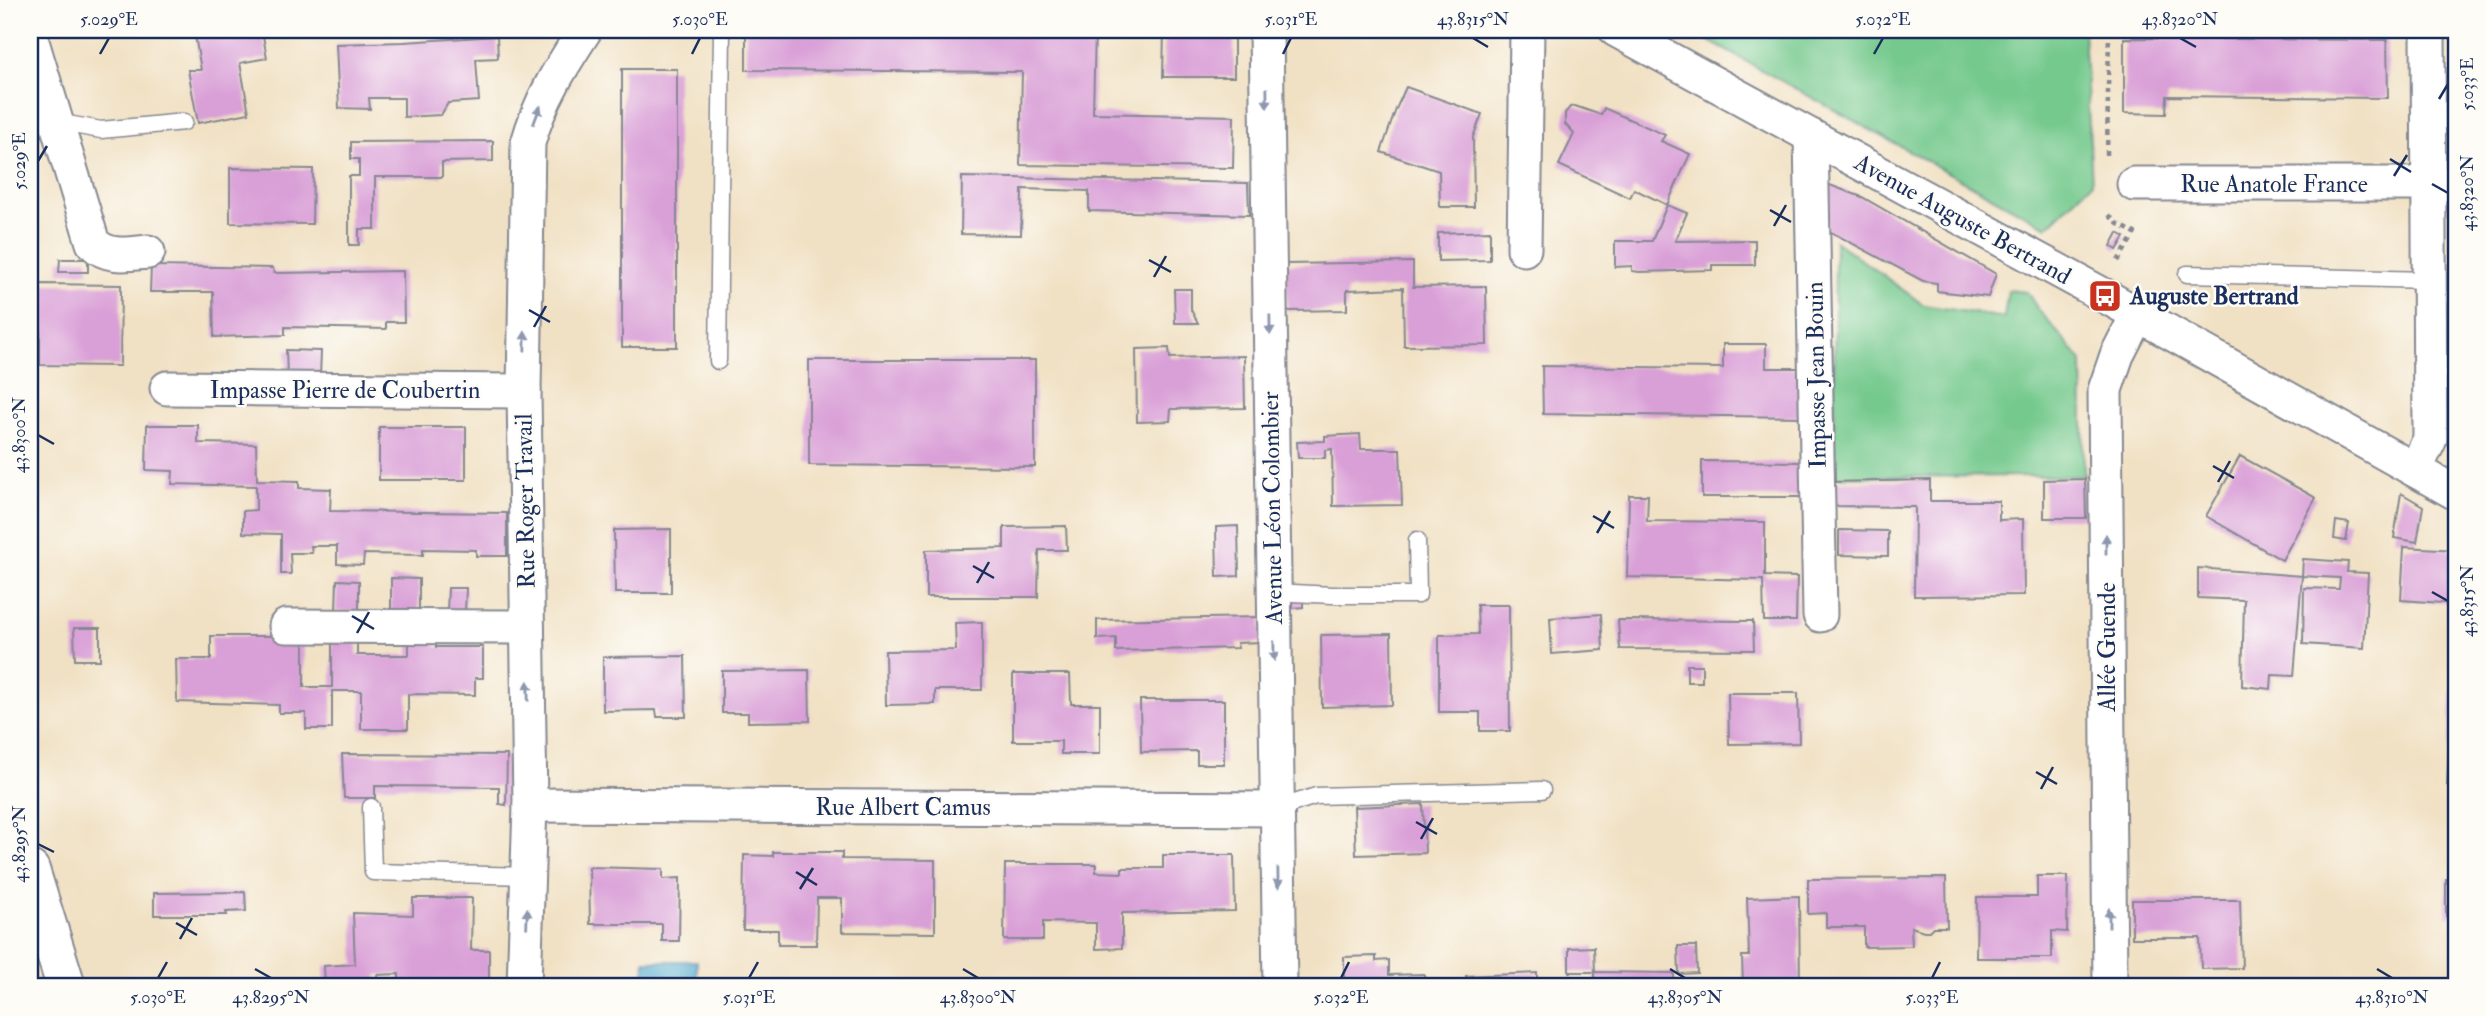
<svg xmlns="http://www.w3.org/2000/svg" width="2486" height="1016" font-family="'IM FELL Double Pica',serif">
<rect width="100%" height="100%" fill="#fdfcf7"/>
<filter id="ink" filterUnits="userSpaceOnUse"><feTurbulence type="fractalNoise" baseFrequency=".0143" numOctaves="2"/><feDisplacementMap in="SourceGraphic" scale="14" xChannelSelector="R" yChannelSelector="G"/><feConvolveMatrix kernelMatrix="1 2 1 2 8 2 1 2 1" color-interpolation-filters="sRGB"/></filter>
<filter id="wash" filterUnits="userSpaceOnUse"><feTurbulence type="fractalNoise" baseFrequency=".00686" numOctaves="4" result="noise"/><feDisplacementMap in="SourceGraphic" scale="28" xChannelSelector="R" yChannelSelector="G"/><feGaussianBlur stdDeviation="1.57" result="paint"/><feColorMatrix in="noise" values="0 0 0 0 0 0 0 0 0 0 0 0 0 0 0 0 0 1.4 0 .05"/><feComposite in="paint" operator="in"/></filter>
<g filter="url(#wash)">
<rect width="100%" height="100%" fill="#f1e1c4"/>
<g fill="#75c98d" stroke="#487c76" stroke-width="2">
<polygon points="1689,30 2084,30 2092,183 2047,227"/>
<polygon points="1835,241 1924,305 2004,318 2008,290 2027,292 2037,308 2082,361 2084,476 1834,477"/>
</g>
<polygon fill="#4da7cb" stroke="#346b94" stroke-width="2" points="645,961 697,961 697,984 644,984"/>
<g id="blocks">
<g fill="#d99fd7">
<polygon points="194,30 262,30 267,58 240,63 249,113 198,123 188,70 201,70"/>
<polygon points="746,30 1095,30 1093,113 1234,116 1233,168 1020,165 1022,72 746,70"/>
<polygon points="1164,30 1234,30 1234,77 1163,77"/>
<polygon points="497,36 498,58 476,59 479,101 448,103 441,115 404,117 404,98 369,98 370,109 339,108 336,44 404,42"/>
<polygon points="2124,38 2387,40 2388,98 2167,96 2166,114 2124,113"/>
<rect x="622" y="69" width="55" height="278"/>
<polygon points="1406,87 1482,114 1473,137 1474,207 1440,207 1439,171 1381,152 1396,109"/>
<polygon points="1575,106 1601,115 1604,108 1665,135 1661,141 1690,154 1667,205 1634,189 1630,198 1559,165 1574,134 1565,124 1565,113 1570,107"/>
<polygon points="493,141 493,161 442,162 442,177 375,177 375,229 359,229 359,245 349,245 349,176 359,176 359,159 351,159 351,142"/>
<polygon points="230,168 313,169 312,224 230,223"/>
<polygon points="962,177 1248,183 1249,215 1089,211 1089,191 1022,189 1021,235 961,234"/>
<polygon points="1827,184 1862,197 1996,274 1988,297 1937,291 1937,283 1923,281 1827,230"/>
<polygon points="1667,205 1687,213 1675,241 1755,240 1755,265 1712,265 1712,270 1639,272 1632,271 1632,266 1615,267 1615,241 1652,241"/>
<polygon points="1490,231 1490,260 1438,261 1438,233"/>
<polygon points="2118,233 2125,237 2117,250 2111,246"/>
<polygon points="60,259 88,259 88,272 59,272"/>
<polygon points="1413,262 1413,287 1486,286 1487,345 1404,346 1403,288 1347,290 1347,310 1287,311 1286,264"/>
<polygon points="151,266 273,268 274,273 403,271 404,322 386,322 386,329 285,327 285,335 214,337 213,292 150,292"/>
<polygon points="40,284 121,285 120,366 40,365"/>
<polygon points="1174,289 1191,289 1191,310 1198,323 1175,323"/>
<polygon points="1723,344 1766,344 1766,368 1804,368 1803,417 1543,414 1542,366 1723,368"/>
<polygon points="1169,348 1170,358 1244,356 1245,408 1171,409 1170,421 1137,422 1136,349"/>
<polygon points="286,350 321,351 320,376 287,375"/>
<polygon points="809,360 1035,360 1035,467 809,465"/>
<polygon points="147,425 198,425 198,443 256,444 257,480 299,481 299,488 331,489 330,511 507,513 507,556 476,556 476,550 423,549 423,555 364,554 363,565 337,564 337,546 311,546 312,553 290,553 291,574 281,574 281,534 243,533 243,511 256,510 256,486 172,484 173,471 146,470"/>
<rect x="379" y="427" width="87" height="53"/>
<polygon points="1360,434 1361,449 1400,449 1402,505 1333,506 1332,449 1325,450 1325,458 1298,458 1297,442 1325,441 1325,436"/>
<polygon points="2240,456 2316,498 2282,560 2206,516"/>
<polygon points="1702,461 1804,462 1804,497 1702,497"/>
<polygon points="2085,479 2086,518 2044,518 2044,480"/>
<polygon points="1930,480 1930,501 1999,501 1999,520 2023,519 2024,595 1914,596 1915,507 1829,506 1829,482"/>
<polygon points="2401,493 2423,506 2417,542 2394,538"/>
<polygon points="1629,495 1648,495 1647,521 1765,522 1765,576 1797,577 1796,621 1764,621 1763,580 1627,577"/>
<polygon points="2336,521 2349,523 2346,541 2334,539"/>
<polygon points="1066,526 1067,550 1039,550 1038,597 926,597 926,550 1004,548 1004,527"/>
<polygon points="1238,526 1239,576 1217,577 1216,527"/>
<polygon points="671,529 671,593 615,593 614,530"/>
<polygon points="1839,530 1888,531 1888,556 1839,555"/>
<polygon points="2404,547 2456,550 2456,604 2401,600"/>
<polygon points="2303,559 2348,562 2347,572 2368,573 2364,648 2303,644 2304,588 2339,589 2340,578 2302,576 2294,676 2272,675 2271,689 2242,686 2244,600 2198,598 2198,568 2302,576"/>
<polygon points="391,578 419,579 419,612 391,612"/>
<polygon points="337,580 359,581 359,612 336,611"/>
<polygon points="448,588 466,588 465,613 447,613"/>
<polygon points="1293,599 1303,599 1303,607 1293,608"/>
<polygon points="1477,605 1509,605 1510,731 1480,731 1480,712 1439,712 1439,635 1478,634"/>
<polygon points="1601,614 1603,650 1552,654 1550,618"/>
<polygon points="1261,617 1262,642 1237,643 1238,648 1116,651 1116,638 1097,639 1097,620"/>
<polygon points="1618,620 1753,621 1754,650 1620,649"/>
<polygon points="982,622 982,690 935,690 935,704 886,705 885,651 956,650 955,623"/>
<polygon points="74,628 100,628 100,660 75,660"/>
<polygon points="1391,634 1392,705 1322,707 1321,635"/>
<polygon points="211,636 304,636 304,687 332,687 332,639 357,639 357,655 409,655 409,641 436,641 436,647 483,647 483,678 475,678 475,695 408,694 408,729 361,729 361,691 332,691 332,729 306,729 306,713 279,713 279,705 177,702 176,659 211,659"/>
<polygon points="2454,641 2456,641 2456,786 2447,785"/>
<polygon points="685,656 686,717 657,717 656,710 603,711 603,657"/>
<rect x="1687" y="665" width="15" height="17"/>
<polygon points="809,670 810,721 748,722 748,713 722,713 722,671"/>
<polygon points="1013,674 1070,674 1071,704 1100,704 1100,754 1061,754 1061,741 1013,741"/>
<polygon points="1728,693 1798,693 1799,743 1729,744"/>
<polygon points="1140,700 1224,700 1224,764 1197,764 1197,751 1141,752"/>
<polygon points="342,754 507,755 506,805 499,804 499,787 375,786 375,798 344,798"/>
<polygon points="1423,804 1425,853 1356,855 1354,807"/>
<polygon points="773,852 842,852 842,859 935,860 935,933 842,932 842,898 817,898 816,945 778,945 778,930 743,930 744,855 773,856"/>
<polygon points="1163,855 1234,855 1235,911 1122,913 1122,948 1096,949 1096,923 1043,922 1043,940 1004,940 1005,864 1096,864 1096,872 1122,873 1122,868 1163,868"/>
<polygon points="589,867 663,869 663,879 680,878 679,941 662,941 662,924 590,924"/>
<polygon points="2037,876 2068,876 2067,932 2052,931 2052,958 1976,958 1977,897 2037,897"/>
<polygon points="1946,878 1947,927 1933,927 1929,931 1924,931 1911,927 1912,946 1864,947 1864,927 1826,927 1826,913 1808,914 1808,879"/>
<rect x="2446" y="879" width="10" height="37"/>
<polygon points="245,892 246,911 226,912 227,915 154,915 154,893"/>
<polygon points="1799,896 1800,986 1743,986 1742,956 1749,956 1747,898"/>
<polygon points="413,898 472,898 471,950 489,950 489,986 442,986 442,981 399,983 399,974 377,975 378,986 325,986 324,966 355,964 353,913 413,915"/>
<polygon points="2132,900 2240,900 2242,968 2201,969 2200,938 2132,938"/>
<polygon points="1678,946 1696,946 1697,973 1679,974"/>
<polygon points="1594,947 1595,972 1569,972 1569,948"/>
<polygon points="1376,956 1376,961 1389,960 1389,975 1424,974 1425,986 1344,986 1344,957"/>
<polygon points="1595,972 1674,973 1674,986 1595,986"/>
<polygon points="1537,973 1537,986 1466,986 1466,976"/>
<rect x="1956" y="979" width="23" height="7"/>
</g>
</g>
</g>
<g filter="url(#ink)">
<use href="#blocks" fill-opacity="0" stroke="#868891" stroke-width="2"/>
<g fill="none" stroke-linecap="round" stroke-linejoin="round">
<defs>
<g id="service">
<polyline points="56,122 101,130 184,122"/>
<polyline points="2187,274 2428,280"/>
<polyline points="718,361 722,30"/>
<polyline points="1273,592 1332,595 1418,595 1417,540"/>
<polyline points="371,807 373,872 528,876"/>
<polyline points="1276,809 1316,796 1542,790"/>
</g>
<g id="minor">
<polyline points="1266,30 1280,986"/>
<polyline points="1616,30 2105,296 2456,493"/>
<path d="M30 35 93 243C108 258 128 254 148 252"/>
<polyline points="1811,136 1820,615"/>
<polyline points="2134,184 2456,184"/>
<polyline points="1524,249 1527,30"/>
<polyline points="167,388 524,391"/>
<polyline points="2415,470 2430,439 2428,30"/>
<polyline points="286,626 527,627"/>
<polyline points="530,805 1276,809"/>
<path d="M524 986 530 805 524 391 528 143C540 100 561 67 585 30"/>
<polyline points="2110,986 2105,390 2117,355 2138,314"/>
</g>
<polyline id="primary" points="30,870 66,986"/>
</defs>
<use href="#service" stroke="#868891" stroke-width="19"/>
<use href="#minor" stroke="#868891" stroke-width="37"/>
<use href="#primary" stroke="#868891" stroke-width="42"/>
<g stroke="#868891" stroke-width="4.5" stroke-dasharray="5 5" stroke-linecap="butt">
<polyline points="2107,155 2109,30"/>
<polyline points="2109,215 2118,224 2135,233 2118,261"/>
</g>
<use href="#service" stroke="#fff" stroke-width="16"/>
<use href="#minor" stroke="#fff" stroke-width="33"/>
<use href="#primary" stroke="#fff" stroke-width="38"/>
</g>
<defs><path id="oneway-solid" d="M-6-.8H1V-3.2L6.5 0L1 3.2V.8H-6Z" transform="scale(1.75)"/></defs>
<g fill="#8d97ae">
<use href="#oneway-solid" transform="translate(1267 98) rotate(89)"/>
<use href="#oneway-solid" transform="translate(537 115) rotate(-69)"/>
<use href="#oneway-solid" transform="translate(1270 325) rotate(89)"/>
<use href="#oneway-solid" transform="translate(525 341) rotate(-89)"/>
<use href="#oneway-solid" transform="translate(2106 544) rotate(-90)"/>
<use href="#oneway-solid" transform="translate(1274 651) rotate(89)"/>
<use href="#oneway-solid" transform="translate(528 691) rotate(-91)"/>
<use href="#oneway-solid" transform="translate(1278 878) rotate(89)"/>
<use href="#oneway-solid" transform="translate(527 918) rotate(-88)"/>
<use href="#oneway-solid" transform="translate(2109 918) rotate(-90)"/>
</g>
</g>
<path fill="none" stroke="#1b2f5e" stroke-width="2.5" d="M1473 38 1488 47M2180 38 2196 47M100 54 109 38M692 54 700 38M1283 54 1291 38M1874 54 1883 38M2439 99 2448 84M2390 159 2411 172M38 161 47 146M2394 176 2407 155M2432 184 2448 193M1770 210 1791 222M1774 226 1786 205M1149 260 1171 272M1154 277 1166 256M529 310 550 322M534 327 546 306M38 435 54 444M2213 466 2234 478M2218 482 2230 461M1593 516 1614 528M1597 533 1610 511M973 566 994 578M977 583 989 562M2432 592 2448 601M352 616 374 629M357 633 369 612M2036 772 2057 784M2041 789 2053 767M1416 822 1437 834M1421 839 1433 818M38 844 54 852M796 872 817 885M800 889 813 868M176 923 197 935M180 939 192 918M255 969 271 978M963 969 978 978M1670 969 1685 978M2377 969 2392 978M158 978 167 962M749 978 758 962M1341 978 1349 962M1932 978 1940 962"/>
<defs>
<symbol id="bus-square" viewBox="-11 -11 22 22"><rect x="-9" y="-9" width="18" height="18" rx="4" fill="#c8321e" stroke="#fdfcf7"/><path d="M-5-6H5V4H4V6H2V4H-2V6H-4V4H-5ZM-3.5-4V0h7V-4ZM-3.5 1.2v1.5H-2V1.2ZM2 1.2v1.5H3.5V1.2Z" fill="#fff"/></symbol>
</defs>
<g fill-rule="evenodd">
<use href="#bus-square" x="2086" y="277" width="38" height="38"/>
</g>
<g text-anchor="middle" stroke-width="5" stroke-linejoin="round" paint-order="stroke">
<g font-size="24" fill="#1b2f5e" stroke="#fdfcf7">
<text x="2274" y="192">Rue Anatole France</text>
<text transform="translate(1963 219) rotate(29)" y="8">Avenue Auguste Bertrand</text>
<text transform="translate(1816 375) rotate(-91)" y="8">Impasse Jean Bouin</text>
<text x="345" y="398">Impasse Pierre de Coubertin</text>
<text transform="translate(525 501) rotate(-91)" y="8">Rue Roger Travail</text>
<text transform="translate(1272 508) rotate(-91)" y="8">Avenue Léon Colombier</text>
<text transform="translate(2107 647) rotate(-90)" y="8">Allée Guende</text>
<text x="903" y="815">Rue Albert Camus</text>
</g>
<g font-size="24" font-weight="bold" fill="#1b2f5e" stroke="#fdfcf7" text-anchor="start">
<text x="2130" y="304">Auguste Bertrand</text>
</g>
</g>
<rect width="2486" height="1016" fill="none" stroke="#fdfcf7" stroke-width="77"/>
<rect x="38" y="38" width="2410" height="940" fill="none" stroke="#1b2f5e" stroke-width="2.5"/>
<g font-size="18" text-anchor="middle" fill="#1b2f5e">
<text x="109" y="25">5.029°E</text>
<text x="700" y="25">5.030°E</text>
<text x="1291" y="25">5.031°E</text>
<text x="1473" y="25">43.8315°N</text>
<text x="1883" y="25">5.032°E</text>
<text x="2180" y="25">43.8320°N</text>
<text transform="translate(2467 84) rotate(-90)" y="6">5.033°E</text>
<text transform="translate(19 161) rotate(-90)" y="6">5.029°E</text>
<text transform="translate(2467 193) rotate(-90)" y="6">43.8320°N</text>
<text transform="translate(19 435) rotate(-90)" y="6">43.8300°N</text>
<text transform="translate(2467 601) rotate(-90)" y="6">43.8315°N</text>
<text transform="translate(19 844) rotate(-90)" y="6">43.8295°N</text>
<text x="158" y="1003">5.030°E</text>
<text x="271" y="1003">43.8295°N</text>
<text x="749" y="1003">5.031°E</text>
<text x="978" y="1003">43.8300°N</text>
<text x="1341" y="1003">5.032°E</text>
<text x="1685" y="1003">43.8305°N</text>
<text x="1932" y="1003">5.033°E</text>
<text x="2392" y="1003">43.8310°N</text>
</g>
</svg>
